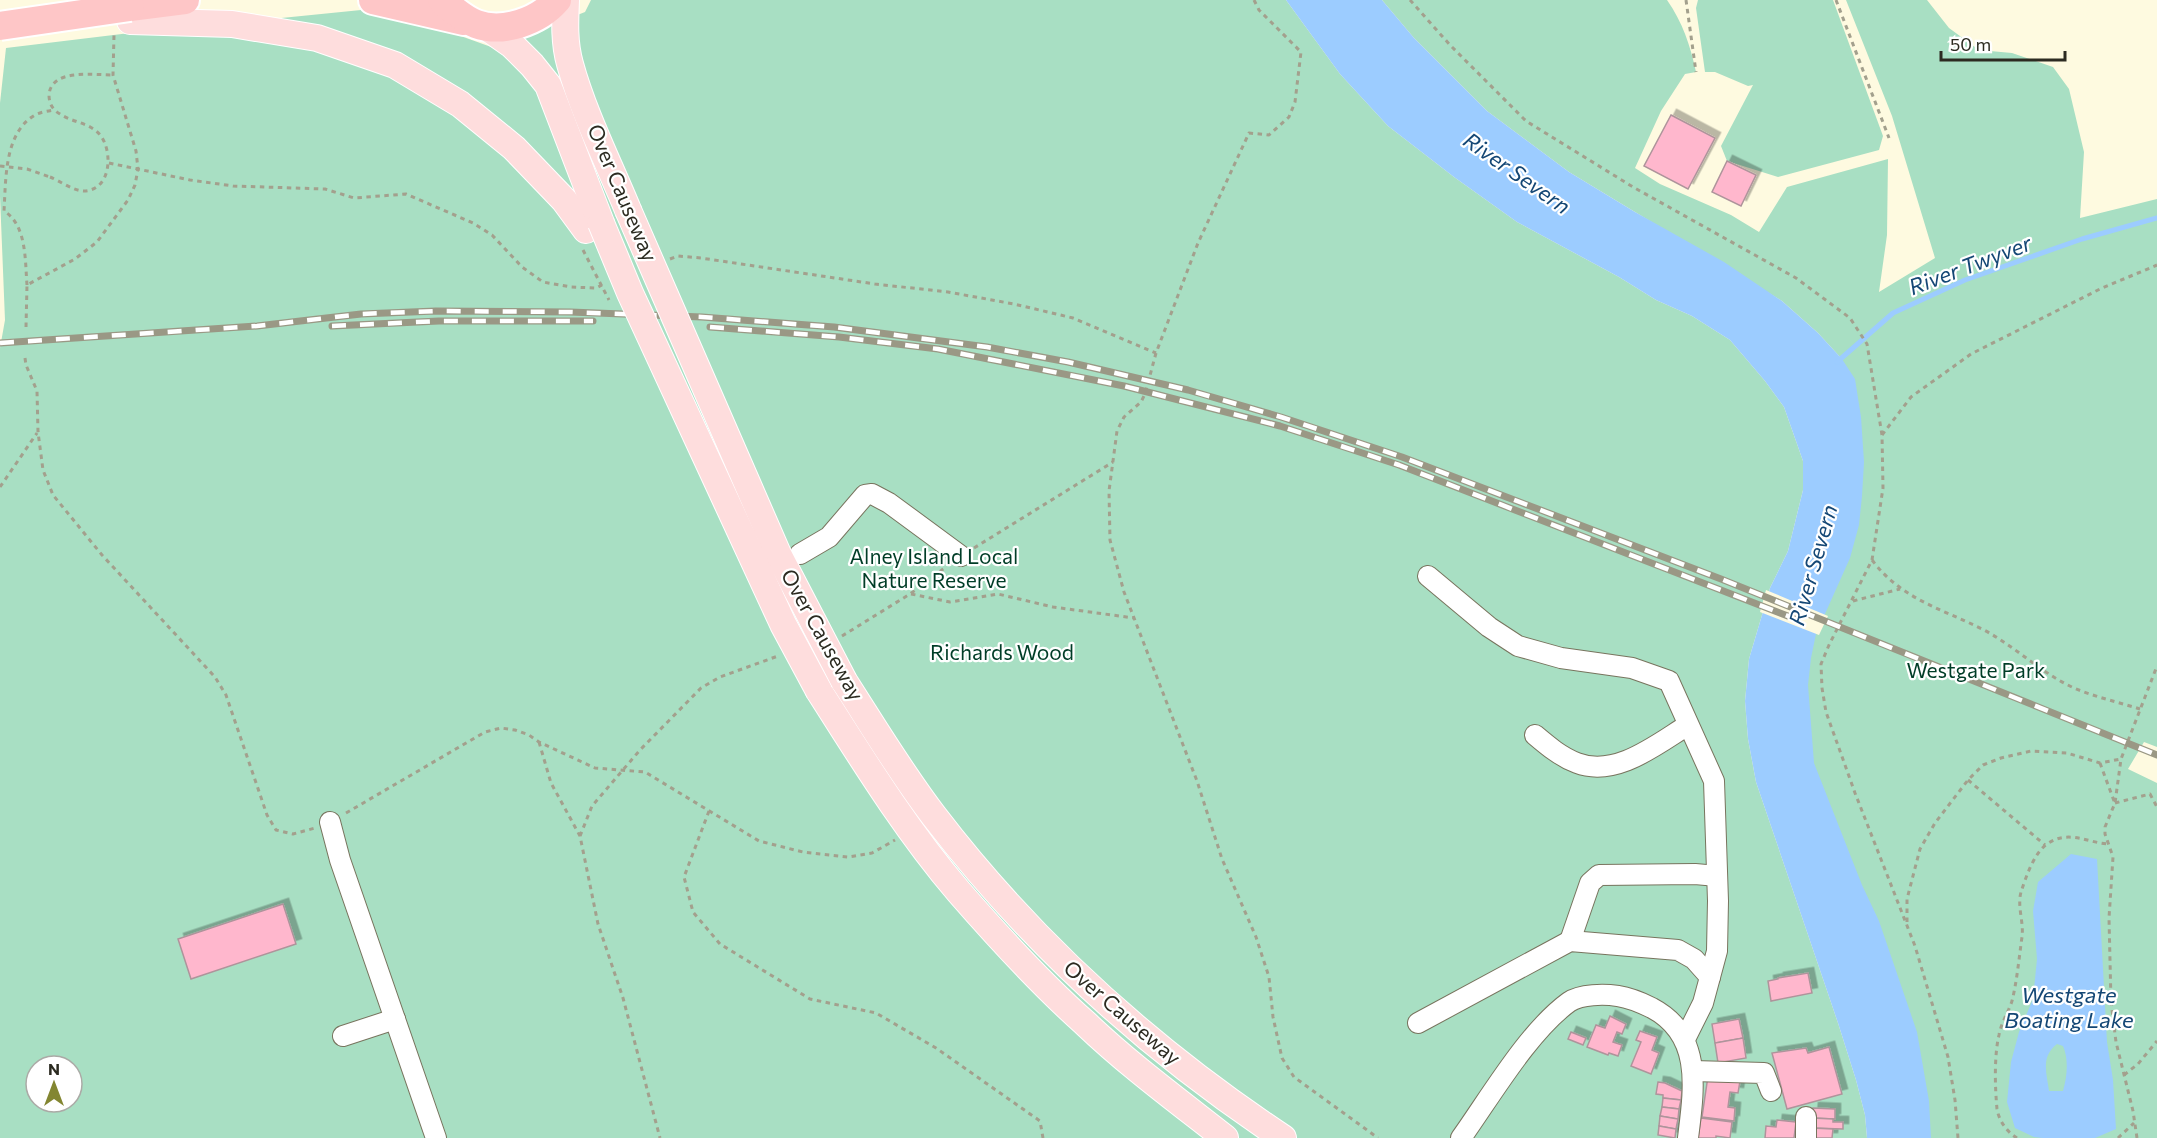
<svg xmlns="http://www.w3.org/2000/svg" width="2157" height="1138" font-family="Commissioner,sans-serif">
<defs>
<filter id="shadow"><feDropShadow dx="5.5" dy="-5.5" stdDeviation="0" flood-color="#0004"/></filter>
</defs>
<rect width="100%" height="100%" fill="#fefae0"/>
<g fill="#a8dfc3" fill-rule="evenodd">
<path d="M591 0H1286L1340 74 1388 126 1454 177 1517 222 1619 277 1656 300 1692 316 1730 340 1765 381 1784 407 1803 461V490L1788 551 1770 588 1749 659 1745 701 1748 739 1756 782 1838 1023 1856 1080 1865 1115 1867 1138H0V348L5 320 0 196V103L6 48 130 33 371 9 419 21 494 48 585 12ZM36 1066H72V1102H36Z"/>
<path d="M1382 0H1667C1683 23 1690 45 1696 72L1685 74 1661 111 1635 168 1660 184 1731 215 1759 232 1787 187 1888 159 1887 235 1879 292 1935 258 1892 116 1846 0H1927L1949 28 1979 50 2012 53 2053 67 2069 89 2084 152 2080 218 2157 199V747L2144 742 2128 769 2157 783V1138H1898L1782 745 1841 358 1818 333 1782 301 1569 172 1487 111 1414 38Z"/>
<polygon points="1698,0 1833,0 1883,136 1879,150 1778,177 1727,161 1721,146 1753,85 1748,86 1715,72 1705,72 1696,8"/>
</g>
<g fill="#9cccff" fill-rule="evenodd">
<polygon points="1286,0 1382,0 1414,38 1487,111 1569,172 1635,212 1724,262 1782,301 1818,333 1842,359 1855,379 1861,417 1864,462 1862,496 1859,525 1850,558 1816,634 1811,658 1808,685 1814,763 1862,885 1879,921 1917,1032 1929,1101 1931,1138 1867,1138 1865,1115 1856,1080 1838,1023 1756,782 1748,739 1745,701 1749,659 1770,588 1788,551 1803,490 1803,461 1784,407 1765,381 1730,340 1692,316 1656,300 1619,277 1517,222 1454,177 1388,126 1340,74"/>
<path d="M2071 854 2097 859 2107 1042 2113 1080 2116 1129 2095 1138H2043L2034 1137 2015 1128 2007 1102 2011 1062 2019 1032 2033 999 2037 959 2033 911 2038 882ZM2057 1044 2063 1046C2069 1060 2067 1077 2063 1091H2049C2047 1074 2040 1057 2057 1044Z"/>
</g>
<polygon fill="#fefae0" points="1766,590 1828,616 1819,635 1760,612"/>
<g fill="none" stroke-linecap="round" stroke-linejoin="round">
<polyline stroke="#9cccff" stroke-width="5" points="1837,362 1893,313 1965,280 2082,239 2157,218"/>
</g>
<g fill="#ffb7cd" stroke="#ae949b" stroke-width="1.5" filter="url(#shadow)">
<polygon points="1671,115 1715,138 1688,189 1644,166"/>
<polygon points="1727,161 1756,175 1741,206 1712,192"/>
<polygon points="283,904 296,944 191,979 178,939"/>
<polygon points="1808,973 1812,993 1771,1001 1768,981 1778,979 1778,978"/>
<polygon points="1610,1016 1626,1024 1622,1034 1617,1032 1613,1042 1622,1045 1618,1056 1609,1053 1608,1055 1587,1047 1596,1025 1605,1028"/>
<polygon points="1739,1019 1743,1038 1715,1043 1712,1024"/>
<polygon points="1640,1031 1657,1037 1652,1050 1659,1053 1651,1074 1631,1066 1641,1042 1636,1040"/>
<polygon points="1571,1032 1586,1038 1583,1045 1568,1039"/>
<polygon points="1743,1038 1746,1058 1718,1063 1715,1043"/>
<polygon points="1829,1047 1842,1094 1787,1109 1772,1053 1806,1048 1808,1053"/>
<polygon points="1708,1076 1740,1081 1738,1093 1730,1092 1728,1107 1735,1108 1734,1121 1702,1117"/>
<polygon points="1658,1082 1665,1083 1682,1091 1681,1100 1663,1098 1663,1095 1656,1094"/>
<polygon points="1663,1098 1681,1100 1679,1109 1662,1107"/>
<polygon points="1662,1107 1679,1109 1678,1119 1660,1116"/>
<polygon points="1813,1108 1835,1109 1835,1119 1812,1118"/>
<polygon points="1660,1116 1678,1119 1676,1129 1659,1126"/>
<polygon points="1701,1118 1732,1122 1730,1138 1716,1136 1716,1138 1698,1138"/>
<polygon points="1812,1118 1833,1119 1833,1122 1843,1122 1843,1129 1812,1128"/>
<polygon points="1777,1120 1796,1122 1794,1138 1765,1138 1766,1126 1776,1127"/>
<polygon points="1659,1126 1676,1129 1675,1138 1658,1135"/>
<polygon points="1812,1128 1833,1129 1832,1138 1812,1138"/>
</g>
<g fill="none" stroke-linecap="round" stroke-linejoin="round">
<defs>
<g id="minor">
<polyline points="800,554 829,537 865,495 872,494 889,503 961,556"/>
<polyline points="1428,576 1489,627 1518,646 1561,658 1632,668 1669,681 1714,781 1718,901 1717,951 1703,1003 1685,1039"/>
<path d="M1535 735C1548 746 1561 757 1577 763 1616 778 1657 744 1688 725"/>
<polyline points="330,822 340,860 436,1138"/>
<polyline points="1570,941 1590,883 1599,875 1695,874 1717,876"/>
<polyline points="1418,1023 1570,941 1678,950 1694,959 1710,977"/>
<polyline points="343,1036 395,1019"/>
<polyline points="1693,1071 1764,1073 1771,1091"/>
<path d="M1461 1138C1491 1096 1528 1032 1569 1002 1581 994 1604 994 1618 996 1631 998 1640 1002 1652 1008 1703 1035 1694 1089 1688 1138"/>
<polyline points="1806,1138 1806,1117"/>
</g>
<g id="major">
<path d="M566 0C565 22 564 43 570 64 583 112 609 164 628 210"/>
<polyline points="130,21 232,24 317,38 395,65 460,104 514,148 564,200 586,230"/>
<polyline points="485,26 512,45 532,65 548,85 601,223"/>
<path d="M844 681C873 726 901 773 934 816 1032 944 1149 1049 1283 1138"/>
<path d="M819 691C863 760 906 830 959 892 999 938 1040 983 1085 1023 1129 1065 1178 1101 1225 1138"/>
</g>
<g id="highway">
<polyline points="373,0 464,21"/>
<path d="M442 0C452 9 464 19 476 24 503 34 539 21 557 0"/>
<polyline points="130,7 185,0"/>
</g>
</defs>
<use href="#minor" stroke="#78745e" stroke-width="22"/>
<use href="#major" stroke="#fff" stroke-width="28"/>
<use href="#highway" stroke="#fff" stroke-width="32"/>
<g stroke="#a3a08d" stroke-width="3" stroke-dasharray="4.5 4.5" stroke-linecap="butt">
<polyline points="1254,0 1259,10 1301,52 1295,102 1289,117 1269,135 1249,133 1198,243 1156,353 1145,394 1141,402 1124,417 1117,431 1109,491 1110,540 1124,592 1197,781 1222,859 1256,937 1269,977 1273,1017 1282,1058 1294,1077 1378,1138"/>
<polyline points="1410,0 1450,45 1526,121 1633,187 1796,278 1850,318 1867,344 1882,435 1883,488 1872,560 1829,645 1821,664 1822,688 1826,712 1855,793 1915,946 1948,1057 1955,1100 1958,1138"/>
<polyline points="1686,0 1696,72"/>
<polyline points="1836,0 1889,138"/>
<polyline points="109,163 190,180 233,186 325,189 354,198 406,194 473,223 492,235 522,267 543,282 571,287 596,288 602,285"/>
<path d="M50 177C60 181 73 191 84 191 111 190 113 153 101 136 90 122 73 123 60 114 53 110 49 104 49 95 51 68 94 75 113 75"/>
<polyline points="583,250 609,300"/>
<polyline points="670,259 678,256 701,258 875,284 948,292 1014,304 1073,318 1156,353"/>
<path d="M27 285C25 261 27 225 4 211 6 179 4 133 35 115 41 112 48 111 54 110"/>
<polyline points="26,327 27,285 75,259 97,242 128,200 135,185 138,169 136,151 113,75 114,35"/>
<polyline points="25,358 26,365 37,391 38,432 43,470 53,495 102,555 215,677 226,695 267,815 276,830 293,834 315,828"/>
<polyline points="1882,435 1911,397 1971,354 2100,289 2157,265"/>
<polyline points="0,487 37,433"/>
<polyline points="974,548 1113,462"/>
<path d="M1872 560C1902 600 1943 609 1984 630 2016 647 2041 673 2074 688 2095 697 2118 702 2140 709"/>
<polyline points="911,594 950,602 998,594 1053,607 1134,618"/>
<polyline points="1853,601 1900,589"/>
<polyline points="842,636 910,594 946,567"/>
<polyline points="539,742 551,783 580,836 598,924 623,998 660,1138"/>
<polyline points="2100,763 2114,801"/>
<polyline points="1968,780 2045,845"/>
<polyline points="2115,803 2150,794 2157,807"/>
<polyline points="709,811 684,877 693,912 720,944 810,999 876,1013 936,1048 1040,1121 1043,1138"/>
<polyline points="346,813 485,732 501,728 515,730 529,735 539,742 595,768 645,772 759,841 803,852 848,857 872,853 895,840"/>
<polyline points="580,836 592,806 640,750 701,688 720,677 778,656"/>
<polyline points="1907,922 1907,899 1920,849 1935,823 1968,780 1983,765 2001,758 2031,751 2067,753 2100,763 2121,759"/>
<polyline points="2124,1075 2138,1064 2157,1041"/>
<path d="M2017 1138C2007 1132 1999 1121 1997 1109 1995 1088 1994 1056 1999 1035 2001 1023 2008 1013 2012 1001 2017 981 2019 958 2022 937 2024 922 2017 907 2021 892 2026 877 2034 853 2047 844 2069 829 2087 843 2109 844"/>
<polyline points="2118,1138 2134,1123"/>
<polyline points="2137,1138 2133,1111 2116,1042 2111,1002 2109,918 2113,857 2105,834 2105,827 2115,803 2121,759 2157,666"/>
</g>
<use href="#minor" stroke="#fff" stroke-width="20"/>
<use href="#major" stroke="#fedddd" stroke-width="26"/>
<use href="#highway" stroke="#fec6c7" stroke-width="28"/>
<defs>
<g id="rail">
<polyline points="332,326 439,321 593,321"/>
<polyline points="710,327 839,337 938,349 1124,386 1280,426 1399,465 1793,618"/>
<polyline points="0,343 257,326 361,314 436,311 570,312 702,317 834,327 987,347 1068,362 1188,390 1281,417 1402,457 1721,579 2157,755"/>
</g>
</defs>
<use href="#rail" stroke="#9a9885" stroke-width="7"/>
<use href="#rail" stroke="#fff" stroke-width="4.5" stroke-dasharray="14" stroke-linecap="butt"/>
<defs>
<g id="major-bridge">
<polyline points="628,210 778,554 844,681"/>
<polyline points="601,223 630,293 783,624 819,691"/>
</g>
<polyline id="highway-bridge" points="0,26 130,7"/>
</defs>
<use href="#major-bridge" stroke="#fff" stroke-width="28" stroke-linecap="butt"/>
<use href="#highway-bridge" stroke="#fff" stroke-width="32" stroke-linecap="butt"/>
<polyline stroke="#a3a08d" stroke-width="3" stroke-dasharray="4.5 4.5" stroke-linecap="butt" points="0,166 27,169 50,177"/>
<use href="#major-bridge" stroke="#fedddd" stroke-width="26"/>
<use href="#highway-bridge" stroke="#fec6c7" stroke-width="28"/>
</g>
<g text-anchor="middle" stroke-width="4.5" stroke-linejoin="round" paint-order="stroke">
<g font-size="21" fill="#2c2b21" stroke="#fff">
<text transform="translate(622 193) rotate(67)" y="7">Over Causeway</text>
<text transform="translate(822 635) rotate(61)" y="7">Over Causeway</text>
<text transform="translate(1122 1013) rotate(41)" y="7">Over Causeway</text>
</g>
<g font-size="21" fill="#003d27" stroke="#fff">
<text x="934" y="564">Alney Island Local<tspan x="934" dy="24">Nature Reserve</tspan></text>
<text x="1002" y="660">Richards Wood</text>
<text x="1976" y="678">Westgate Park</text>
</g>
<g font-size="22" font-style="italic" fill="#144775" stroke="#fff">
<text transform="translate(1517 173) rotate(35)" y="8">River Severn</text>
<text transform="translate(1970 265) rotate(-21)" y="8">River Twyver</text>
<text transform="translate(1813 565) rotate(-74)" y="8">River Severn</text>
<text x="2069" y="1003">Westgate<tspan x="2069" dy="25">Boating Lake</tspan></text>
</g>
</g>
<g transform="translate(54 1084)"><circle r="28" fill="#ffffff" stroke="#abaaa6" stroke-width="1.5"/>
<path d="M0-4.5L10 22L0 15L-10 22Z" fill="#838631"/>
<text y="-9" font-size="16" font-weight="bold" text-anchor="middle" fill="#2c2b21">N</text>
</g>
<path d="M1941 51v9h124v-9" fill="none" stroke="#2c2b21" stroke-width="3"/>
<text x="1950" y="51" font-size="18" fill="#2c2b21" stroke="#ffffff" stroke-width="4.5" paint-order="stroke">50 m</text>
</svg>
